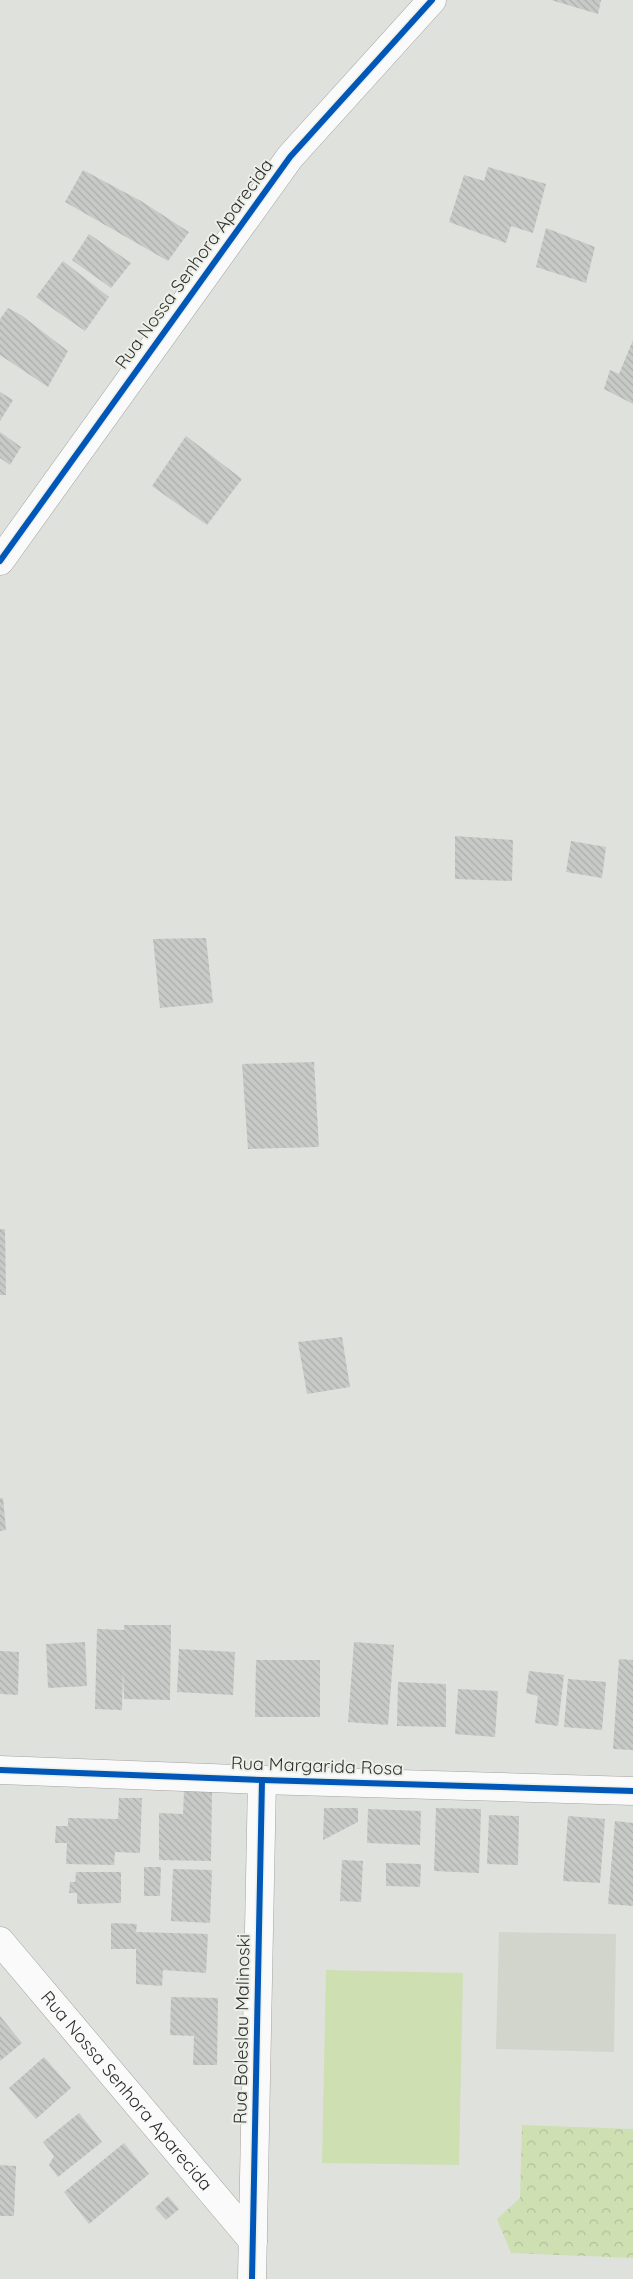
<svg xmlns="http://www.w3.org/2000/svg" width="633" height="2279" font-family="Quicksand,sans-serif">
<defs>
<pattern id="park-crowns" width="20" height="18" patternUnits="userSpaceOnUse" patternTransform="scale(1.25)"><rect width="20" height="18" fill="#cee0b2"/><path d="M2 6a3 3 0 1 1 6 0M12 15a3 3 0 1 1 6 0" fill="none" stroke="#b1c099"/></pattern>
<pattern id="building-back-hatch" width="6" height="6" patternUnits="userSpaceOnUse" patternTransform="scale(1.25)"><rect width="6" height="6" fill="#c8cac7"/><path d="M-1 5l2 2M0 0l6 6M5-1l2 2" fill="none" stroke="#acaeab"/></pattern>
</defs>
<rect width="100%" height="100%" fill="#dfe1dd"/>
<polygon fill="#d1d5cb" points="499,1932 616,1934 614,2052 496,2049"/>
<polygon fill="url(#park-crowns)" points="522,2125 633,2129 633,2258 511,2253 497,2219 520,2198"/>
<polygon fill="#cee0b2" points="326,1970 463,1973 459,2165 322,2163"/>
<g fill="url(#building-back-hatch)">
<polygon points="551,0 601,0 598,14"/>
<polygon points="488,167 546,184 533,233 511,226 506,243 449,222 464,175 484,181"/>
<polygon points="83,170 141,201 189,232 168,261 65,202"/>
<polygon points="546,228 595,247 586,283 536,267"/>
<polygon points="89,234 131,263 111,288 72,260"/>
<polygon points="63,261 109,297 85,331 36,297"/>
<polygon points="8,308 21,315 68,351 48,387 0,355 0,319"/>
<polygon points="633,340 633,404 604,389 610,370 619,374"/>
<polygon points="0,392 13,400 0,421"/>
<polygon points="0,432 21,447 10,465 0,458"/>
<polygon points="186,436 242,479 207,525 152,486"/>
<polygon points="455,836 513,840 512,881 455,879"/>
<polygon points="571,841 606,847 602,878 566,872"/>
<polygon points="206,938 213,1003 160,1008 153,939"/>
<polygon points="314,1062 319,1147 248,1149 242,1064"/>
<polygon points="0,1229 5,1229 6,1295 0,1295"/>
<polygon points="342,1337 350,1387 307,1394 298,1342"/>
<polygon points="0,1498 3,1498 6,1530 0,1531"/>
<polygon points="124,1625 171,1625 170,1700 124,1699 123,1670 122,1710 95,1709 97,1629 124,1630"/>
<polygon points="85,1642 87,1686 48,1688 46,1644"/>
<polygon points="354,1642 394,1645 388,1725 348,1722"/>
<polygon points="179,1649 235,1652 233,1695 177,1692"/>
<polygon points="0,1651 19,1652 18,1695 0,1694"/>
<polygon points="619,1659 633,1660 633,1750 613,1749"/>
<polygon points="256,1660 320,1660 320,1717 255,1717"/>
<polygon points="529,1671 564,1675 558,1726 535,1723 538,1696 526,1693"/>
<polygon points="568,1679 606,1682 602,1730 564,1727"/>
<polygon points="398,1682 446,1684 446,1727 397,1726"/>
<polygon points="458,1689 498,1691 495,1737 455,1734"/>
<polygon points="184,1791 212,1791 211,1861 159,1860 159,1813 183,1814"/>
<polygon points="119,1798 142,1798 140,1853 115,1852 114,1865 66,1864 67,1843 55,1843 56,1826 68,1826 68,1818 118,1819"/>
<polygon points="324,1808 358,1808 358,1822 323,1840"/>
<polygon points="436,1808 481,1809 479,1873 434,1871"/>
<polygon points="368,1809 421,1811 420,1845 367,1843"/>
<polygon points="489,1815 519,1816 518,1865 487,1864"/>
<polygon points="568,1816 605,1819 600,1883 563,1881"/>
<polygon points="615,1821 633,1823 633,1906 608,1904"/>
<polygon points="342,1860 363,1861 361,1902 340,1901"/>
<polygon points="386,1863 421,1864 420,1887 386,1886"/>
<polygon points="144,1867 161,1867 160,1896 144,1896"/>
<polygon points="173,1869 212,1870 210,1923 171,1921"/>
<polygon points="76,1872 121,1872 121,1903 77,1904 77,1893 69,1893 70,1882 75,1882"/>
<polygon points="111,1923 137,1924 136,1932 208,1934 206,1973 163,1970 162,1986 136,1984 136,1949 111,1949"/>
<polygon points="171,1997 218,1998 217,2065 193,2065 194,2036 170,2035"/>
<polygon points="0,2016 22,2043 0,2061"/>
<polygon points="44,2057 71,2088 36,2119 9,2088"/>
<polygon points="79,2113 102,2142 58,2177 49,2165 54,2156 43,2142"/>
<polygon points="124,2143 149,2174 89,2224 64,2192"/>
<polygon points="0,2165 16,2166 14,2216 0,2216"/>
<polygon points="168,2196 179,2209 166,2220 155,2208"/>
</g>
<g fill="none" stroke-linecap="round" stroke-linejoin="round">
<defs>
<g id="minor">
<polyline points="0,561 290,157 432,0"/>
<polyline points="0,1770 262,1780 633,1791"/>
<path id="s1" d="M0 1941 253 2241"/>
<polyline points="252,2279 262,1780"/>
</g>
</defs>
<use href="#minor" stroke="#a3a4a2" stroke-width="29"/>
<use href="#minor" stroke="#fafafa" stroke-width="28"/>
<defs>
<g id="cycleway">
<polyline points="0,561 290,157 432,0"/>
<polyline points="0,1770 262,1780 633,1791"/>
<polyline points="252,2279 262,1780"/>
</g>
</defs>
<use href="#cycleway" stroke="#edf0e8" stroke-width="9"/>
<use href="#cycleway" stroke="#0057b8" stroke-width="6"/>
</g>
<g text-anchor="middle" stroke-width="4" stroke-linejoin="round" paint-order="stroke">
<g font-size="18" fill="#2e302d" stroke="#edf0e8">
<text transform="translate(194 264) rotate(-54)" y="6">Rua Nossa Senhora Aparecida</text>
<text transform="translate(317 1766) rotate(2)" y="6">Rua Margarida Rosa</text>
<text transform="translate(242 2029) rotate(-89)" y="6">Rua Boleslau Malinoski</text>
<text dy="6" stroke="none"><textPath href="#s1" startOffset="196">Rua Nossa Senhora Aparecida</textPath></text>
</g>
</g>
</svg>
